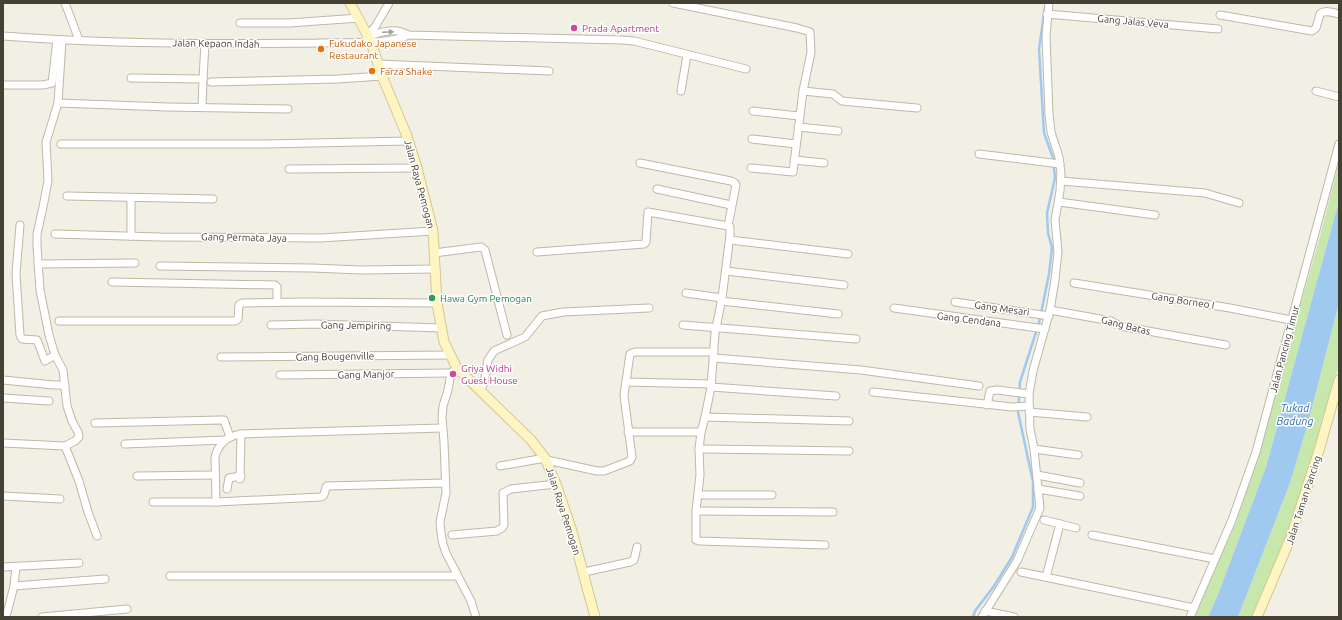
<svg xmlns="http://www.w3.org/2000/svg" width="1342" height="620" font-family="Ubuntu,sans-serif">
<rect width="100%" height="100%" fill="#f2efe5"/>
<g fill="#c8e7ad">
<polygon points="1339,162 1339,201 1266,467 1217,597 1208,617 1193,617 1236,523 1256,460 1319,240"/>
<polygon points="1339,303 1339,365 1311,467 1293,520 1253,617 1238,617 1290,483 1308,423"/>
</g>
<polygon fill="#a0c9f0" points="1339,201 1339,303 1308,423 1290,483 1238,617 1208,617 1217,597 1266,467"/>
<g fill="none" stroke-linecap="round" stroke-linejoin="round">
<polyline stroke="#a0c9f0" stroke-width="2.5" points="973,617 975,611 994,586 1012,557 1033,507 1033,482 1018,412 1020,382 1039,323 1049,274 1052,248 1048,233 1047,213 1055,178 1053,158 1044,133 1039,49 1045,7"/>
<defs>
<g id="street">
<polyline points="65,3 79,40"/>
<polyline points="673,3 797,28 810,32 811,52 803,91 793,172 751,168"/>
<polyline points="1047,14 1218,29"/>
<path d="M1220 15 1312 31 1316 28 1320 14C1326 9 1333 13 1339 14"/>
<polyline points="240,23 289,23 359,18"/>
<polyline points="368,35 375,27 389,3"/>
<path d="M3 36C108 44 213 44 318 43 338 42 392 45 408 35"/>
<path d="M369 36C381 32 396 27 408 35L622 40 634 41 746 69"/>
<polyline points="378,64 549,71"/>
<polyline points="131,78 203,79 205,43"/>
<polyline points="211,82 338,79 382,76"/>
<polyline points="3,85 43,85 52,83 57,40"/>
<polyline points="681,91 687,55"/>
<polyline points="803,91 833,94 842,101 917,108"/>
<polyline points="1316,91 1339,97"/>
<polyline points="58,103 167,107 288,109"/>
<polyline points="202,107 203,79"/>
<polyline points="753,111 799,116"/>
<polyline points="798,127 838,131"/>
<polyline points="752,139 796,144"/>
<polyline points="61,144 265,144 408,141"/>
<polyline points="979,154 1060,164"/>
<polyline points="794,160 824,163"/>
<polyline points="640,163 731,181 735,183 736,185 728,226 730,227 730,235 722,298 715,333 711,387 705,417 701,432 699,449 700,475 696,511 696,540 699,541 825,545"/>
<polyline points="289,169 417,168"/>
<polyline points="1061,181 1205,193 1239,203"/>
<polyline points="657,189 731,205"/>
<polyline points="67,196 213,199"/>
<polyline points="131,198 131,236"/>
<polyline points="1059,202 1155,215"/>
<polyline points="20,225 16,274 20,335 22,339 37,340 45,361 55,355"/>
<polyline points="55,234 160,237 321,238 433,231"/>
<polyline points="730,240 848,254"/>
<polyline points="537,252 644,244 646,242 648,212 728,226"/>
<polyline points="434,253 481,247 485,250 507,335"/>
<polyline points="38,264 135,263"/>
<polyline points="160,266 312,268 361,270 436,269"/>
<polyline points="726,271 844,285"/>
<polyline points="112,282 275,285 277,287 277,302"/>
<polyline points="1074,283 1230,308 1291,320"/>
<polyline points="686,293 722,298"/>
<polyline points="721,301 838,314"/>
<polyline points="955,302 1049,316"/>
<polyline points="894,308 1045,329"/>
<polyline points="1050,310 1111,321 1120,326 1226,345"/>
<polyline points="59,321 235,321 238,319 239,305 242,303 303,302 437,303"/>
<polyline points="271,325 315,324 441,328"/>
<polyline points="683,325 856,339"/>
<polyline points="221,357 450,355"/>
<polyline points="714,358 861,370 979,386"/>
<polyline points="457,368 451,373 448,390 443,406 442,417 444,442 446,493 440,522 441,533 443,544 446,553 471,601 476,617"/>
<polyline points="280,375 451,373"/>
<polyline points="3,380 54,385 65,385"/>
<polyline points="626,382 711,384"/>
<polyline points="711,387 836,396"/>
<polyline points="480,391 484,383 488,360 494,351 525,337 542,316 563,312 649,308"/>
<polyline points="873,392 994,405 1012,407 1029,406"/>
<polyline points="3,398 49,401"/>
<polyline points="987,405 990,391 997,390 1029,394"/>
<polyline points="1029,412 1087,417"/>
<polyline points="705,417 849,421"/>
<polyline points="95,423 221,420 224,420 230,437"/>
<polyline points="628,432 701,432"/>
<polyline points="3,443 65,446 75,441 79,437 78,432 72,421 67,406 63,370 55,355 49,335 40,290 37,246 37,234 43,207 48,181 46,142 58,103 62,40"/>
<polyline points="125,444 225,440"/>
<polyline points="65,446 79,481 88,512 97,536"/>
<polyline points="699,449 849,451"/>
<polyline points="1034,449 1078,455"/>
<polyline points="547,460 597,471 604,471 630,461 632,457 624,395 630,354 635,352 714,352"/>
<polyline points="500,466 545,458"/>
<polyline points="1037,475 1080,483"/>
<polyline points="137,476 215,475"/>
<polyline points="240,479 241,434"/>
<polyline points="227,489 229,478 241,476"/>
<polyline points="1038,489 1080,496"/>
<polyline points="699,495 772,495"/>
<polyline points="3,496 60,499"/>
<polyline points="153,502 216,502 321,497 324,495 326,487 327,486 445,483"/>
<path d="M216 502 215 457C218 444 228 436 241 434L442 428"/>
<polyline points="696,511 833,512"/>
<polyline points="1044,520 1076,528"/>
<polyline points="452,535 497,531 502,528 504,525 503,493 511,489 556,484"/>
<polyline points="1092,535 1215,559"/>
<polyline points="3,567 79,563"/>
<polyline points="584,572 630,562 634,560 637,547"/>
<polyline points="1021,572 1194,608"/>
<polyline points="170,576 457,576"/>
<polyline points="1046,577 1060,524"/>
<polyline points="14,586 105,579"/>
<polyline points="985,611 1014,617"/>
<polyline points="6,617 14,586 16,567"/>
<polyline points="42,617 127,609"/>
<polyline points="982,617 1017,561 1040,508 1034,449 1030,429 1029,394 1033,371 1050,310 1055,280 1058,252 1055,220 1060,191 1061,173 1059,157 1051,132 1049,114 1046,36 1049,3"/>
<polyline points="1190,617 1232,520 1256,452 1339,144"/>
</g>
<g id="secondary">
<polyline points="350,3 371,42 382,76 407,136 417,168 433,231 437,303 444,342 457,368 531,440 545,458 556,484 571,528 595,617"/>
<polyline points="1257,617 1291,537 1320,447 1339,380"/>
</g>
</defs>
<use href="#street" stroke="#beb8a7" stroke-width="9"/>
<use href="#secondary" stroke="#d3c794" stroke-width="11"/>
<use href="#street" stroke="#fff" stroke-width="7"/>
<use href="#secondary" stroke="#fff5c2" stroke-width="9"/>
</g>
<defs><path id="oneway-solid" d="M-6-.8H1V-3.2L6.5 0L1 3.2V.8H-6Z"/></defs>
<use fill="#a2a09a" href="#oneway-solid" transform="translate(388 32) rotate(-2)"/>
<g fill="#d1479c" stroke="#fff" stroke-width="1.5">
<circle cx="574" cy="28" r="4"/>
<circle cx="453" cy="374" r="4"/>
</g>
<g fill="#e8710a" stroke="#fff" stroke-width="1.5">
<circle cx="321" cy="49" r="4"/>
<circle cx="372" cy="71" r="4"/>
</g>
<circle fill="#2e9e5b" stroke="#fff" stroke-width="1.5" cx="432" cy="298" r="4"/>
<g text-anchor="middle" stroke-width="3" stroke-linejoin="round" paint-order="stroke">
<g font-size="10" fill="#454034" stroke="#fff">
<text transform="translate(1133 21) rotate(5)" y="4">Gang Jalas Veva</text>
<text transform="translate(216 43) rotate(1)" y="4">Jalan Kepaon Indah</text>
<text transform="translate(420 184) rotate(75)" y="4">Jalan Raya Pemogan</text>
<text transform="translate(244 237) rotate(1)" y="4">Gang Permata Jaya</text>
<text transform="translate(1183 300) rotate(9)" y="4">Gang Borneo I</text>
<text transform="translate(1002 308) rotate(8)" y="4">Gang Mesari</text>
<text transform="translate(969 319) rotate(7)" y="4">Gang Cendana</text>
<text transform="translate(356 325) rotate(1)" y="4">Gang Jempiring</text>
<text transform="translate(1126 325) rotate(14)" y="4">Gang Batas</text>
<text transform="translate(1284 349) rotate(-75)" y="4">Jalan Pancing Timur</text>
<text transform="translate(335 356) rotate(-1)" y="4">Gang Bougenville</text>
<text transform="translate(366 374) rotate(-1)" y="4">Gang Manjor</text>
<text transform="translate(1303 500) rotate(-72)" y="4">Jalan Taman Pancing</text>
<text transform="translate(564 511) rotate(72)" y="4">Jalan Raya Pemogan</text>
</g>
<g font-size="10" fill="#b23c85" stroke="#fff" text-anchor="start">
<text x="582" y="32">Prada Apartment</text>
<text x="461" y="372">Griya Widhi<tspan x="461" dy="12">Guest House</tspan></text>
</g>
<g font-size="10" fill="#c56008" stroke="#fff" text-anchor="start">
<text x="329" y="47">Fukudako Japanese<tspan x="329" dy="12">Restaurant</tspan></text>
<text x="380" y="75">Farza Shake</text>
</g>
<g font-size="10" fill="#27864d" stroke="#fff" text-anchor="start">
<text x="440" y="302">Hawa Gym Pemogan</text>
</g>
<g font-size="11" font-style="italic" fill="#2e6eb1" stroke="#fff">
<text x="1295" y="412">Tukad<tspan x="1295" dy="13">Badung</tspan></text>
</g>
</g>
<rect width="1342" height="620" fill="none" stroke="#454034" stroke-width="8"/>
</svg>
